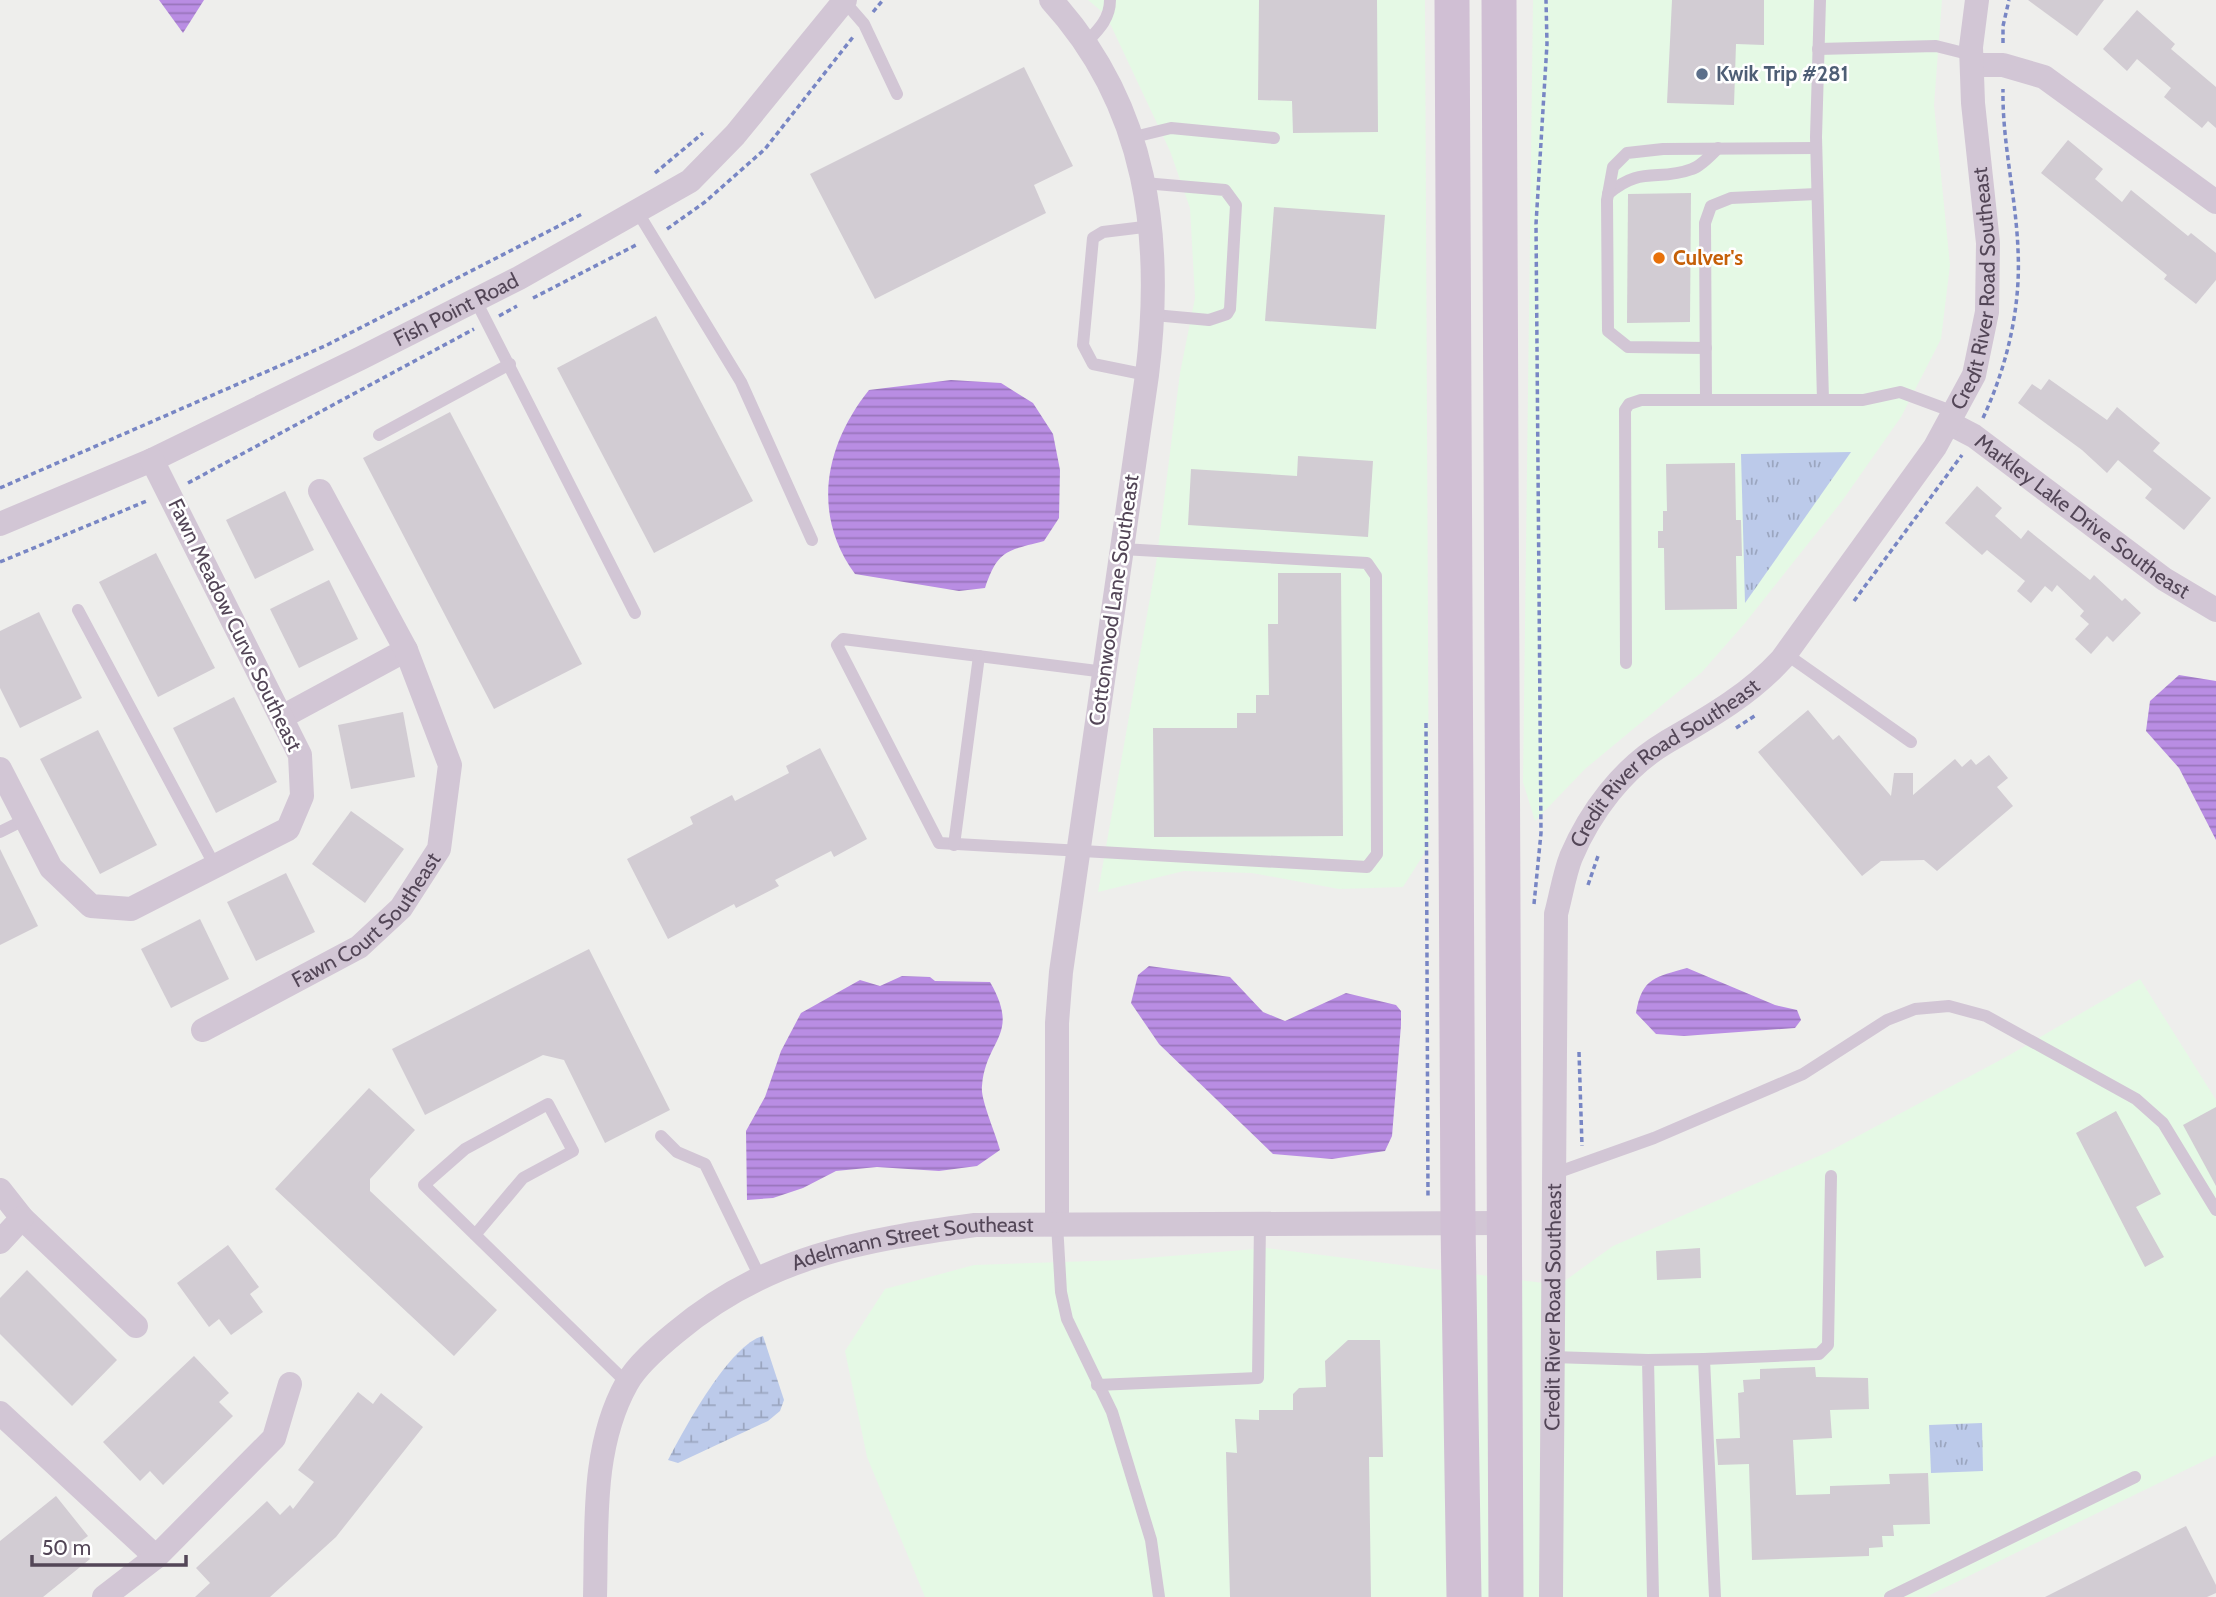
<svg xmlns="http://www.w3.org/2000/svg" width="2216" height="1597" font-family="Cabin,sans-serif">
<defs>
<pattern id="grass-tufts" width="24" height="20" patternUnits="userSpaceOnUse" patternTransform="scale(1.75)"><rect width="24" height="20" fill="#bccaea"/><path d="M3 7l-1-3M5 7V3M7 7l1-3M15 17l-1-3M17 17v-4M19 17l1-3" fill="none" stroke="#9ba6c0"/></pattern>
<pattern id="wetland-marsh" width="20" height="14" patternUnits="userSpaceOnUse" patternTransform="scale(1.75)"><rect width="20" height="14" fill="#bccaea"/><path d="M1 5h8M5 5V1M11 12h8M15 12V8" fill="none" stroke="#9ba6c0"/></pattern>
<pattern id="water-rules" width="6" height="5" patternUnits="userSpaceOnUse" patternTransform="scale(1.75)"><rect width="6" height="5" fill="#b98de3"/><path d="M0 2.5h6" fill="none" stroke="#9975bb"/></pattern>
</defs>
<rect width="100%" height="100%" fill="#eeeeec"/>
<g fill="#e5f9e5">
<polygon points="1088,0 1425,0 1429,846 1403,887 1339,889 1252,873 1184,871 1098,892 1156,564 1180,373 1195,298 1190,208 1170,151 1106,15"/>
<polygon points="1533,0 1942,0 1934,105 1950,265 1941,339 1901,417 1842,501 1745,623 1702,672 1585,769 1535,821 1523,782"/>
<polygon points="2140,979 2216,1100 2216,1455 1926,1597 925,1597 867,1457 845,1351 885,1289 974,1265 1123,1260 1267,1248 1559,1285 1613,1246 1828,1152 2006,1057"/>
</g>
<g fill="url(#grass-tufts)">
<polygon points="1851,452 1745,603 1741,454"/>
<polygon points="1982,1423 1983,1471 1931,1473 1929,1425"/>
</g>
<path fill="url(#wetland-marsh)" d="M763 1336 784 1400 780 1411 768 1421 678 1463 668 1460C684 1429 730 1344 763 1336Z"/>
<g fill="url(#water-rules)">
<polygon points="159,0 204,0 183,33"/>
<path d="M951 380 1001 383 1033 403 1053 434 1060 470 1059 518 1044 541C1006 551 998 550 985 588L959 591 855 574C811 514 825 445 869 390Z"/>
<polygon points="2179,675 2216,681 2216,840 2179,768 2146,731 2150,701"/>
<polygon points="1149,966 1230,977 1263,1012 1285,1021 1346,993 1396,1005 1401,1011 1401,1025 1392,1136 1385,1151 1332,1159 1273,1154 1159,1044 1131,1003 1138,975"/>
<path d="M1687 968 1775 1005 1797 1010 1801 1020 1795 1028 1684 1036 1656 1034 1636 1013C1642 977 1656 977 1687 968Z"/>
<path d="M902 976 930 977 935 981 990 982C1021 1036 986 1038 982 1086 980 1099 996 1134 1000 1150L977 1166 939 1171 877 1167 836 1171 803 1188 773 1198 747 1200 746 1131 765 1097 781 1051 801 1013 860 980 880 986Z"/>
</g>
<g fill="#d2ccd3">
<polygon points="1259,0 1377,0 1378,132 1293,133 1292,101 1258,100"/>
<polygon points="1672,0 1764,0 1764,45 1736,44 1734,105 1667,103"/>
<polygon points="2028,0 2104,0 2077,36"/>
<polygon points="2137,10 2175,44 2171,49 2216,87 2216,128 2208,121 2202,128 2164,97 2171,88 2137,59 2127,71 2103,49"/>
<polygon points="1024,67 1073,166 1034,185 1046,213 875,299 810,174"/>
<polygon points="2068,140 2103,169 2095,179 2122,202 2131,190 2188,236 2191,233 2216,253 2216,280 2196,304 2164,279 2167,275 2041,173"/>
<polygon points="1691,193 1690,322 1627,323 1628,194"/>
<polygon points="1274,207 1385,215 1376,329 1265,321"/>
<polygon points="656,316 753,501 654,553 557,368"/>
<polygon points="2049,379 2107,420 2117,407 2160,443 2153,451 2211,498 2184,530 2145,498 2152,489 2118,460 2107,473 2082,450 2018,403 2032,384 2041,390"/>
<polygon points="450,412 582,664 494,709 363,458"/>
<polygon points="1298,456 1373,461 1368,537 1188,525 1191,469 1297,476"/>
<polygon points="1735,463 1736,520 1741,520 1742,556 1736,556 1737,609 1665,610 1664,548 1658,548 1658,531 1663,531 1663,511 1667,511 1666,464"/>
<polygon points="1977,486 2002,508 1995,516 2021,539 2028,530 2090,580 2094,575 2122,601 2125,598 2141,613 2113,642 2107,636 2091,654 2075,639 2089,624 2080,616 2084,611 2057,585 2052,592 2045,586 2031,603 2017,591 2025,581 1987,550 1982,555 1945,523"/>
<polygon points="285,491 314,550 255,579 226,520"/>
<polygon points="156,553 215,668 158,697 99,582"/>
<polygon points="1278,573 1341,573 1343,836 1154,837 1153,728 1237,728 1237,713 1256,713 1256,695 1269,695 1268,624 1278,624"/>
<polygon points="329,580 358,639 299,668 270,609"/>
<polygon points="39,612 82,698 20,728 0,688 0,631"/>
<polygon points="234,697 277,782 216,813 173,728"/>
<polygon points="1808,710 1833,740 1839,735 1891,796 1894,773 1913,773 1913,795 1955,759 1962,767 1971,759 1976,765 1989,755 2008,778 1997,787 2013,806 1937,871 1924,860 1881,861 1862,876 1758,752"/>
<polygon points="403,712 415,777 351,789 338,725"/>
<polygon points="98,730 157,845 100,874 40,759"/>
<polygon points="820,748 867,839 834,857 831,851 775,880 779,886 736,908 734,904 668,939 627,859 693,824 690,817 732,795 735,801 789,773 786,766"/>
<polygon points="351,811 404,849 365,903 312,864"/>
<polygon points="0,849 38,926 0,945"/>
<polygon points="286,873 315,932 256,961 227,902"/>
<polygon points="200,919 229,979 171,1008 141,949"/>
<polygon points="589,949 670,1110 605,1143 564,1060 543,1055 425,1115 392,1049"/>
<polygon points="369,1088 415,1130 370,1179 370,1191 497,1310 454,1356 275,1189"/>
<polygon points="2216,1107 2216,1186 2183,1125"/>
<polygon points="2116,1111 2161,1194 2136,1207 2164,1257 2145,1267 2076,1133"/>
<polygon points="228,1245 259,1287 250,1294 263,1312 231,1335 219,1319 209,1327 177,1283"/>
<polygon points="1700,1248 1701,1278 1657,1280 1656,1251"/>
<polygon points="27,1270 117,1360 72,1406 0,1334 0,1298"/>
<polygon points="1348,1340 1380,1340 1383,1457 1369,1457 1371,1597 1230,1597 1226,1452 1237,1453 1235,1419 1259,1420 1259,1410 1293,1410 1293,1394 1299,1388 1326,1387 1325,1361"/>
<polygon points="194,1356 229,1393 219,1402 233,1416 163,1485 150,1471 140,1481 103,1442"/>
<polygon points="1815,1367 1816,1377 1868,1378 1869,1409 1830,1410 1832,1438 1793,1440 1796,1495 1830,1494 1830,1486 1890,1484 1889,1474 1928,1473 1930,1524 1893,1525 1894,1536 1882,1536 1883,1547 1869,1548 1869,1556 1752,1560 1749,1464 1718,1465 1716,1439 1740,1438 1738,1393 1744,1392 1743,1380 1760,1379 1760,1369"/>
<polygon points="358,1392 373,1404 381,1393 423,1427 336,1537 270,1597 195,1597 210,1583 196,1568 267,1501 280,1515 290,1505 293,1509 314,1482 298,1470"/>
<polygon points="56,1496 88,1536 77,1544 90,1559 43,1597 0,1597 0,1541"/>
<polygon points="2186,1526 2216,1585 2216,1593 2207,1597 2045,1597"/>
</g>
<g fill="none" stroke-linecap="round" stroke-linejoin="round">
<g stroke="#7886c4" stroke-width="3.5" stroke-dasharray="5 3.5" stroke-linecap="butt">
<polyline points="873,12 883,0"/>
<polyline points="2003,43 2003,26 2009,0"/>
<polyline points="655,173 703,133"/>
<polyline points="667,229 705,202 765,149 853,37"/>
<polyline points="533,298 638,244"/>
<polyline points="499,316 517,306"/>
<path d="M1983 418C2007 366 2021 308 2018 250 2016 196 2002 142 2003 89"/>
<polyline points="188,483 474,329"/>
<polyline points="0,488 325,346 584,213"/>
<polyline points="0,562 149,500"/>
<polyline points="1854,601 1962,455"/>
<polyline points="1426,723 1428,1199"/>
<polyline points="1736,728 1756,715"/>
<polyline points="1588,885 1598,856"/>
<polyline points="1534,904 1541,833 1536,224 1547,44 1546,0"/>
<polyline points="1579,1052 1582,1146"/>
</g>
<g stroke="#d2c6d5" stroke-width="12">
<polyline points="1820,0 1816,137 1823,400"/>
<polyline points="844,1 864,24 897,94"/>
<path d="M1084 45C1097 31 1110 20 1110 0"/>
<polyline points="1818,49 1936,46 1972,55"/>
<polyline points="1130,138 1171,128 1274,138"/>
<polyline points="1144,183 1225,190 1236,205 1230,309 1227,314 1209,320 1154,315"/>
<path d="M1608 194C1641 165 1658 182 1692 169 1701 166 1711 155 1718 148"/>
<polyline points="637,211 741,382 812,540"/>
<polyline points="476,301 635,613"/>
<polyline points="1706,348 1628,347 1608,331 1607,200 1613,167 1627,153 1663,149 1816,148"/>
<polyline points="1147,375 1093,364 1083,345 1093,238 1103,232 1152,226"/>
<polyline points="1706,400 1705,223 1711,206 1731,198 1817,194"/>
<polyline points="379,435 510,364"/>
<polyline points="78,610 215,866"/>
<polyline points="1786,654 1911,742"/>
<polyline points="1626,663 1625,410 1629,404 1641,400 1863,400 1900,392 1954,412"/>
<polyline points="1105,672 843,639 837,645 939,843 1367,867 1377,854 1376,576 1367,563 1122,549"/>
<polyline points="0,832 26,819"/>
<polyline points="954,845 979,656"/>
<polyline points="661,1136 677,1152 705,1164 760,1277"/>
<polyline points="1553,1174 1654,1138 1803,1074 1887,1020 1915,1009 1949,1006 1986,1016 2136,1099 2163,1123 2216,1210"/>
<polyline points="1057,1224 1061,1292 1067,1319 1112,1412 1151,1540 1159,1597"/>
<polyline points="475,1235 523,1178 573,1151 548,1104 465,1149 424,1185 627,1383"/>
<polyline points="1552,1357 1648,1360 1653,1597"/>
<polyline points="1704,1359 1819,1354 1828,1345 1831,1176"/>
<polyline points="1648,1360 1704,1359 1715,1597"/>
<polyline points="1097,1385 1258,1378 1260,1222"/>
<polyline points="1890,1597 2135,1477"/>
</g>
<g stroke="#d2c6d5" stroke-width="24">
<path d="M1051 0C1148 106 1164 238 1147 375L1061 972 1057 1023V1224"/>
<polyline points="1972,65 2003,65 2044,77 2216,202"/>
<path id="s1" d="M1949 423 1974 436 2164 579 2216 610"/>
<path id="s2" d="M0 524 152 460 361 358 519 278 690 181 735 135 845 0"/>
<polyline points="282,717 406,650"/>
<polyline points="0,769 51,868 91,906 131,909 288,829 302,796 300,755 152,460"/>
<path id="s3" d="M203 1030 359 947 401 908 439 849 450 765 406 650 320 491"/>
<polyline points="0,1190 22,1218 136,1326"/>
<polyline points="0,1242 22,1218"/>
<polyline points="0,1413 156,1557"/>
<polyline points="104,1597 156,1557 274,1438 290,1384"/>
<path id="s4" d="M595 1597C597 1526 591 1447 627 1383 637 1365 658 1347 675 1333 765 1257 861 1240 975 1225L1503 1223"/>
<path id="s5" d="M1551 1597 1556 914C1561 896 1564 875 1571 857 1590 812 1623 768 1665 743 1708 718 1748 696 1782 659L1935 447 1974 375 1987 312 1988 243 1973 103 1971 47 1977 0"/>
</g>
<g stroke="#d0bfd4" stroke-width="35">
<polyline points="1452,0 1458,1223 1464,1597"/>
<polyline points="1499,0 1506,1597"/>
</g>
</g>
<circle fill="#5c6f8a" stroke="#fff" stroke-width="2.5" cx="1702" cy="74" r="7"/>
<circle fill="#e8710a" stroke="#fff" stroke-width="2.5" cx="1659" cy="258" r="7"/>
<g text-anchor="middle" stroke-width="5" stroke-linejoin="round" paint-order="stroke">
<g font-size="21" font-weight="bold" fill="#4e5e75" stroke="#fff" text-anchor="start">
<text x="1716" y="81">Kwik Trip #281</text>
</g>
<g font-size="21" font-weight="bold" fill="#c56008" stroke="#fff" text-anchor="start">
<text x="1673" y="265">Culver's</text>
</g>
<g font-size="21" fill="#534657" stroke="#fff">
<text dy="7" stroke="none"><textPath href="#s5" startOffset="1466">Credit River Road Southeast</textPath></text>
<text dy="7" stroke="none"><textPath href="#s2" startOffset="504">Fish Point Road</textPath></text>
<text dy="7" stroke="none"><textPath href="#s1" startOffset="163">Markley Lake Drive Southeast</textPath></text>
<text transform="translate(1114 600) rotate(-82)" y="7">Cottonwood Lane Southeast</text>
<text transform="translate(235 625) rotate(64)" y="7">Fawn Meadow Curve Southeast</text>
<text dy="7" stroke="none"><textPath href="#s5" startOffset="878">Credit River Road Southeast</textPath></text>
<text dy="7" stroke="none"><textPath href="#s3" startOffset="200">Fawn Court Southeast</textPath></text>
<text dy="7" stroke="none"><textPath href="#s4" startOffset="548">Adelmann Street Southeast</textPath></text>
<text dy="7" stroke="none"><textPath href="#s5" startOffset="290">Credit River Road Southeast</textPath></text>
</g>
</g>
<path d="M32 1555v10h154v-10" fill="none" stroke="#534657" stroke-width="3.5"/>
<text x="42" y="1555" font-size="21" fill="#534657" stroke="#ffffff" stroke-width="5" paint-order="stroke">50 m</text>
</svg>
